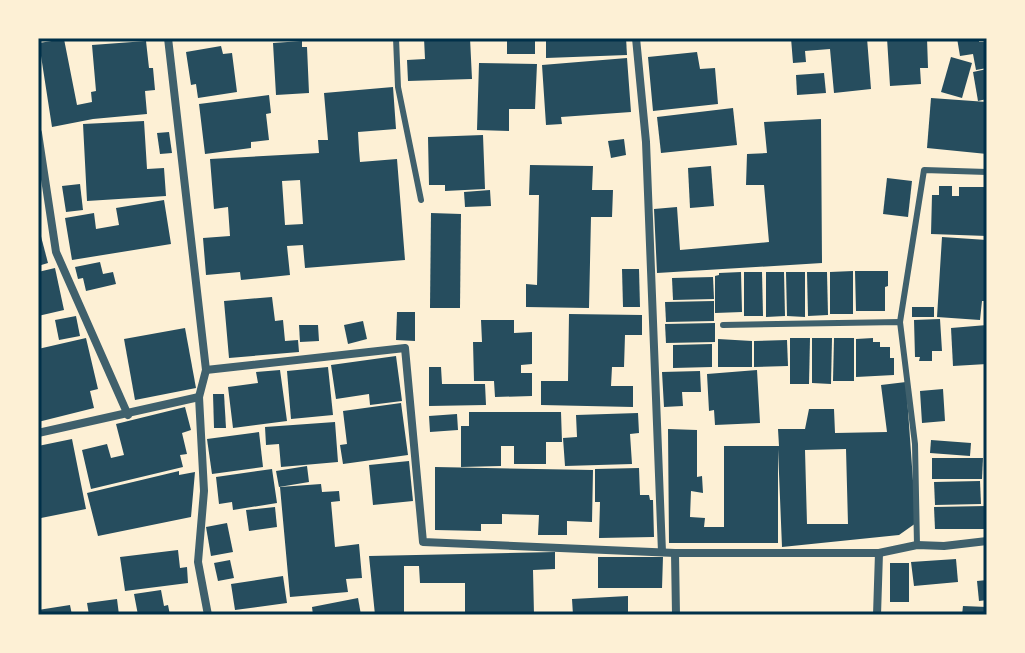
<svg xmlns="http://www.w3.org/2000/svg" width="1025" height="653" font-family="Manrope,sans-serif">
<rect width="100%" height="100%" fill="#fdf0d5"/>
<g fill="#264d5e" fill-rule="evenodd">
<polygon points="424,38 470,38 472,79 408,81 407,60 425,59"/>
<rect x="507" y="38" width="28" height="16"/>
<polygon points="546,38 626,38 627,55 546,58"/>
<polygon points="791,38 867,38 871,89 834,93 830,49 805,51 806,62 793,63"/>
<polygon points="887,38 927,38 928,68 920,68 921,84 890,86"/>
<polygon points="957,38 979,38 979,42 985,42 987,68 976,70 973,54 960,56"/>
<polygon points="64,39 77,105 92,102 91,92 96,91 92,45 146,41 149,68 153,68 155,90 145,91 147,114 93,119 52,127 39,43"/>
<polygon points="302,41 302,47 307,47 309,93 276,95 273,43"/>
<polygon points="221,46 223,54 232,53 237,92 198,98 196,84 191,85 186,52"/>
<polygon points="697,52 700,69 715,68 718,104 653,111 648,57"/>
<polygon points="951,57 972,63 962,98 941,92"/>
<polygon points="627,58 631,112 561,117 562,124 546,125 542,65"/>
<polygon points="479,63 537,64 535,109 509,109 509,131 477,130"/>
<polygon points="987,69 987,99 978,101 973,72"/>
<polygon points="824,73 826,93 797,95 796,75"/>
<path d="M393 87 396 129 358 132 359 150 360 162 397 159 405 260 305 268 303 245 287 246 290 275 241 280 240 272 206 275 203 238 230 236 228 207 214 209 210 159 319 153 318 140H328L324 93ZM300 180 303 224 285 225 282 181Z"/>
<polygon points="269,95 271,113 266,114 269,140 251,142 251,148 205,154 199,104"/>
<polygon points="931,98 987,102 987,154 927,148"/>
<polygon points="733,108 737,145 661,153 657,117"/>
<polygon points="821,119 822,263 657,273 654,209 677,207 680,250 769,242 764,185 746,185 747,154 767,153 764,122"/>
<polygon points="144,121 147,169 164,168 166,196 87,201 83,124"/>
<polygon points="169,132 172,153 160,154 157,133"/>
<polygon points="483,135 485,189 445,191 445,185 429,185 428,137"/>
<polygon points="624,139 626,155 611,158 608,141"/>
<polygon points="530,165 593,166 592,190 613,190 612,217 591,217 589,308 526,307 526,284 537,285 539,195 529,195"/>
<polygon points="711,166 714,206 690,208 688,168"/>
<polygon points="887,178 912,181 908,217 883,214"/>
<polygon points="80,184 83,210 66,212 62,186"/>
<polygon points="939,186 952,186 952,196 959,196 959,187 987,187 987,236 931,234 932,195 939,195"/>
<polygon points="490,190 491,206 465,207 464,192"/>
<polygon points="164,200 171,244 72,260 65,218 94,213 96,229 119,225 116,208"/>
<polygon points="431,213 461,214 460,308 430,308"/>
<polygon points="38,225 48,263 38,266"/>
<polygon points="942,237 987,240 987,301 982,301 980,320 937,317"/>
<polygon points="100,262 103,274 113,272 116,284 86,291 83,278 78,279 75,267"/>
<polygon points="55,268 64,310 38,316 38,272"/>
<polygon points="622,269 639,269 640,307 623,307"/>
<polygon points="853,271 853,314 830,314 830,272"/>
<polygon points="855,271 888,271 888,286 885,287 885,311 856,311"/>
<polygon points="741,272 742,312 715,313 715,276 719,275 719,273"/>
<polygon points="744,272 762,272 763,316 744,316"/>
<polygon points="766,272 784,272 785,316 766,317"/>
<polygon points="786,272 805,272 805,317 787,316"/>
<polygon points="807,272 827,272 828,315 808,316"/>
<polygon points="713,277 714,299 673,300 672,278"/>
<polygon points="272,297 275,321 283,320 285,341 298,340 299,352 229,358 224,301"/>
<polygon points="714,301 714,321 666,322 665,302"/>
<rect x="912" y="307" width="22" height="10"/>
<polygon points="397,312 415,312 415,341 396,340"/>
<polygon points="569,314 642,315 642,335 625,335 624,367 612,367 611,386 633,386 633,407 541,405 541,381 568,381"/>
<polygon points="76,316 80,336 59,340 55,320"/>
<polygon points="940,319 942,351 932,351 932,361 919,361 920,357 915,357 914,320"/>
<polygon points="481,320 514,320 514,333 532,332 532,364 521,365 521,373 532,373 532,396 495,397 494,381 474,381 473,342 482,342"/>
<polygon points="363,321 367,339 348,344 344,325"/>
<polygon points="715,323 715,342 666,343 665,324"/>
<polygon points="299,325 318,325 319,341 300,342"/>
<polygon points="987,325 987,364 953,366 951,328"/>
<polygon points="185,328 196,388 135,400 124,339"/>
<polygon points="86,338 98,389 90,391 94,408 38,422 38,349"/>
<polygon points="790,338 810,338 809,384 790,384"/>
<polygon points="812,338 832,338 831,384 812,383"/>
<polygon points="834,338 854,338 854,381 833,381"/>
<polygon points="873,338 873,342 880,342 880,347 890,347 890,358 894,358 894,375 856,377 856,339"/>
<polygon points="718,339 752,341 752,367 718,367"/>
<polygon points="787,340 788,366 754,367 754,341"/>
<polygon points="712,344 712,367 673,368 673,345"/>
<polygon points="396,356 402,401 370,405 369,394 336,399 331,365"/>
<polygon points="328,367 333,415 291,419 287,371"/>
<polygon points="429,367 441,367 442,384 485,384 486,405 429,406"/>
<polygon points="280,370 287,421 233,428 228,387 258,383 256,372"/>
<polygon points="757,370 760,423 715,425 714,410 709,411 707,374"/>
<polygon points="700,371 701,392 682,392 683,406 664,407 662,372"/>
<path d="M906 382 916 523 899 535 782 547 778 449V543H669L668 429 697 430V477L702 476 703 493 691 491 690 517 705 518 704 527H724V446H779L778 429H805L809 409H834L835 433 887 432 881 385ZM846 449 848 524H807L805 450Z"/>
<polygon points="943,389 945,421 922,423 920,391"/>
<polygon points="213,394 224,394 226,428 214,428"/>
<polygon points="401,403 408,455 343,464 340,445 347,444 343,411"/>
<polygon points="185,407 191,430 182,433 187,454 180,455 183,467 91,489 82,450 107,444 111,458 124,455 116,424"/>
<polygon points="469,412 561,412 562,442 546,442 546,464 514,464 514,446 501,446 501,466 461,467 461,426 469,426"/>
<polygon points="638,413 639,433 630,434 632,464 565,466 563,438 577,437 576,415"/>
<polygon points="457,414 458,430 430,432 429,416"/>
<polygon points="335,422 338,462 281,467 279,444 266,445 265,427"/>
<polygon points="259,432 263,467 212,474 207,439"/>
<polygon points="72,439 86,509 41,518 41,515 38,515 38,446"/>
<polygon points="931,440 971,443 970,456 930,453"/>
<polygon points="932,458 983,458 982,479 932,479"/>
<polygon points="409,461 413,501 373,505 369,465"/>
<polygon points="307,466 309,482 279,487 276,471"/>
<polygon points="435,467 593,470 592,522 567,521 567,535 538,535 539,515 502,514 502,524 481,524 481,531 435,530"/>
<polygon points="639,468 640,495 649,495 650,500 653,500 654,537 599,538 600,502 595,502 595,469"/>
<polygon points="272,469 277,503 233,510 232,502 219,504 216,477"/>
<polygon points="179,471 179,475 195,472 191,517 98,536 87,493"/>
<polygon points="980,481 981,504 935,505 934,482"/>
<polygon points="321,484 322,492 339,491 340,501 331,502 335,547 359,544 362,578 346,579 348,592 290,597 280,487"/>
<polygon points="986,506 986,529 935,529 934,507"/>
<polygon points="275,507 277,527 249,531 246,510"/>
<polygon points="227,523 233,552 211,556 206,527"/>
<polygon points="178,550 180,568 187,567 188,583 125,591 120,557"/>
<polygon points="555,552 555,569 533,570 534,615 465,615 465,583 420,583 419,566 404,566 404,615 375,615 369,556"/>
<polygon points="598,557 663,557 662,588 598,588"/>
<polygon points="956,559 958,582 914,586 911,562"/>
<polygon points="230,560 234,578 218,581 214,563"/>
<rect x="890" y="563" width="19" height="39"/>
<polygon points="283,576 287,603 235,610 231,584"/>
<polygon points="987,580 987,600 979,601 977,581"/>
<polygon points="161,590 164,606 168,605 170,615 138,615 134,594"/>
<polygon points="628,596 628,615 573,615 572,599"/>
<polygon points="358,598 361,615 313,615 312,607"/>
<polygon points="117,599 119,615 89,615 87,603"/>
<polygon points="70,605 72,615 38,615 38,610"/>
<polygon points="963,606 987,607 987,615 962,615"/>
</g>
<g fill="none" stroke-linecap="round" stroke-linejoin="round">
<g stroke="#3f606c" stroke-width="6">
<polyline points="396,38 398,87 421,200"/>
<polyline points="900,322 924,170 987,172"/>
<polyline points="723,325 900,322 915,444 917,545"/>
</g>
<g stroke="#3f606c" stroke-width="8">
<polyline points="168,38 206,370 199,397 204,491 198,562 208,615"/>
<polyline points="636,38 646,142 662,552"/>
<polyline points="38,133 56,252 128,415"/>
<polyline points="206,370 405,348 423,542 675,553 879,553 917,545 944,546 987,541"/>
<polyline points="38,433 199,397"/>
<polyline points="675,553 676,615"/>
<polyline points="877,615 879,553"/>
</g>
</g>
<rect width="1025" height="653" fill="none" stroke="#fdf0d5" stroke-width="80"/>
<rect x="40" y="40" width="945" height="573" fill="none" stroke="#003049" stroke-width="3"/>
</svg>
